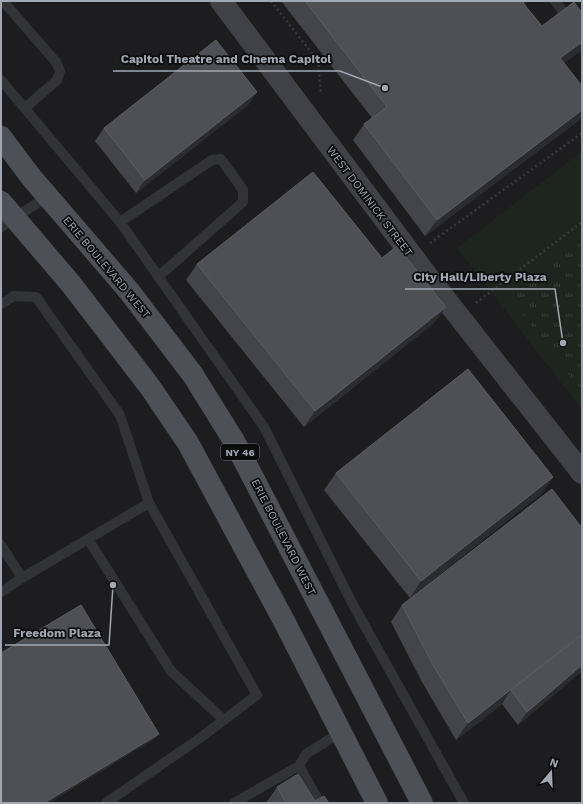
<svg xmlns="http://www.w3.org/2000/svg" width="583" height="804" font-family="'Work Sans',sans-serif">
<defs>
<pattern id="park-tufts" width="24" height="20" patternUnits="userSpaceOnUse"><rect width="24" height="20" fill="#1d251e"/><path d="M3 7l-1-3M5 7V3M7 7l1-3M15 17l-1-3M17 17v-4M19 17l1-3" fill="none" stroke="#3b423c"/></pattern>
</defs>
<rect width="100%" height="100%" fill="#111112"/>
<rect fill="#1d1d1f" x="1" y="1" width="581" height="802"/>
<polygon fill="#1d251e" points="582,151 582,410 457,248"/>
<polygon fill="url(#park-tufts)" points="582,238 582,392 507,294"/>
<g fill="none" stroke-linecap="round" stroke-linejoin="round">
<g stroke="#383a3e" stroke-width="2.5" stroke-dasharray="2 3" stroke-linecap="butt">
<polyline points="271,1 318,61 321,94"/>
<polyline points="430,243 582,133"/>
<polyline points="476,303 582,222"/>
</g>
<g stroke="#323337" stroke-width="10">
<polyline points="3,1 56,62 60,71 57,80 25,108"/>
<polyline points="555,1 582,36"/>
<polyline points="1,80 120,222 264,427 352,603 464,803"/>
<polyline points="120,222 212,160 221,159 243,190 243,202 158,277"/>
<polyline points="1,227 48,196"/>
<polyline points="1,304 14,296 36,297 120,415 149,503 257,695 200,738 106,803"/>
<polyline points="88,539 171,671 224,720"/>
<polyline points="1,545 22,578 1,592"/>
<polyline points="22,578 149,503"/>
<polyline points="299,766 320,803"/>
<polyline points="234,803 299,766 306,754 341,732"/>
</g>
<polyline stroke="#404247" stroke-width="22" points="221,1 428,277 582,473"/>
<g stroke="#4e5057" stroke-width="22">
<polyline points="1,137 31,177 129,291 193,375 234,441 422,803"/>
<polyline points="1,202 71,284 150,387 188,443 284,621 377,803"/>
</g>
</g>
<g fill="#44454a">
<polygon points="281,1 527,1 525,5 542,26 582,13 582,50 564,63 582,118 425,236 353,140 364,124 372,118"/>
<polygon points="257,92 248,105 136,193 95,141 104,128"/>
<polygon points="197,264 434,323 304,427 186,280"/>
<polygon points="336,473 553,477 542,493 410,598 324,490"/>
<polygon points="582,528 582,671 518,725 502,704 456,740 422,682 391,622 402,605"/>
<polygon points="277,787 315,801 329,803 266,803"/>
</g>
<g fill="#2b2c2f">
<polygon points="525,1 527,1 519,13 523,3"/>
<polygon points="582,42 582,50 549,74 560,58"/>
<polygon points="257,92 248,105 136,193 145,180"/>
<polygon points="582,110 582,118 425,236 437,220"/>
<polygon points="446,307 434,323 304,427 315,411"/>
<polygon points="553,477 542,493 410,598 421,581"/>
<polygon points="582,634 582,641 511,690 502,704 456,740 468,723"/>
<polygon points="582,665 582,671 518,725 527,712"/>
<polygon points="159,734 156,738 49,803 44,803"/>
</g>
<g fill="#4e5055" stroke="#5b5e64">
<polygon points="305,1 525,1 523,3 542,26 574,2 582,13 582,42 560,58 582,86 582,110 437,220 364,124 387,107"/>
<polygon points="216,40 257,92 145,180 104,128"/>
<polygon points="313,172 382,258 397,246 446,307 315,411 197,264"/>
<polygon points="468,369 553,477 421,581 336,473"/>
<polygon points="552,489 582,528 582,634 468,723 433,665 402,605"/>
<polygon points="81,605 159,734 44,803 1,803 1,653"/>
<polygon points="582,635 582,665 527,712 511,690"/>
<polygon points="298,774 315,801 324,796 329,803 286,803 277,787"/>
</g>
<g text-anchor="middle" stroke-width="3.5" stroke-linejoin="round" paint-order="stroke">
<rect fill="#0c0c0d" stroke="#747982" stroke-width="1" x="221" y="444" width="38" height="16" rx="3"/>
<g font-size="10" font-weight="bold" fill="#a1a8b4">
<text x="240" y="456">NY 46</text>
</g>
<g font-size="11" fill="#a1a8b4" stroke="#0c0c0d">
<text transform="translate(370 201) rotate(53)" y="4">WEST DOMINICK STREET</text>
<text transform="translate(107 267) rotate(50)" y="4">ERIE BOULEVARD WEST</text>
<text transform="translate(284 537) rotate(63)" y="4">ERIE BOULEVARD WEST</text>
</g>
</g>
<path fill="none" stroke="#a1a8b4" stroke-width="1.5" d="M385 88L340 71H113M563 343L555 289H405M113 585L109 645H5"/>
<g fill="#a1a8b4" stroke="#0c0c0d" stroke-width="1.5">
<circle cx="385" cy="88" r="4"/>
<circle cx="563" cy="343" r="4"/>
<circle cx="113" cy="585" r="4"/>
</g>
<g font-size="12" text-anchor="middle" font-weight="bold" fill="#a1a8b4" stroke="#0c0c0d" stroke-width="3.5" stroke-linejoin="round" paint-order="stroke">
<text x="226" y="63">Capitol Theatre and Cinema Capitol</text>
<text x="480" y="281">City Hall/Liberty Plaza</text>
<text x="57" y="637">Freedom Plaza</text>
</g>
<rect width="583" height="804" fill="none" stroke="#a1a8b4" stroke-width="4"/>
<g transform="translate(551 772) rotate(19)" stroke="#0c0c0d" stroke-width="3" paint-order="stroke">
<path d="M0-3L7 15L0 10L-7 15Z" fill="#a1a8b4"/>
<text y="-6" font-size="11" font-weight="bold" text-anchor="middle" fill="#a1a8b4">N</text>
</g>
</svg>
